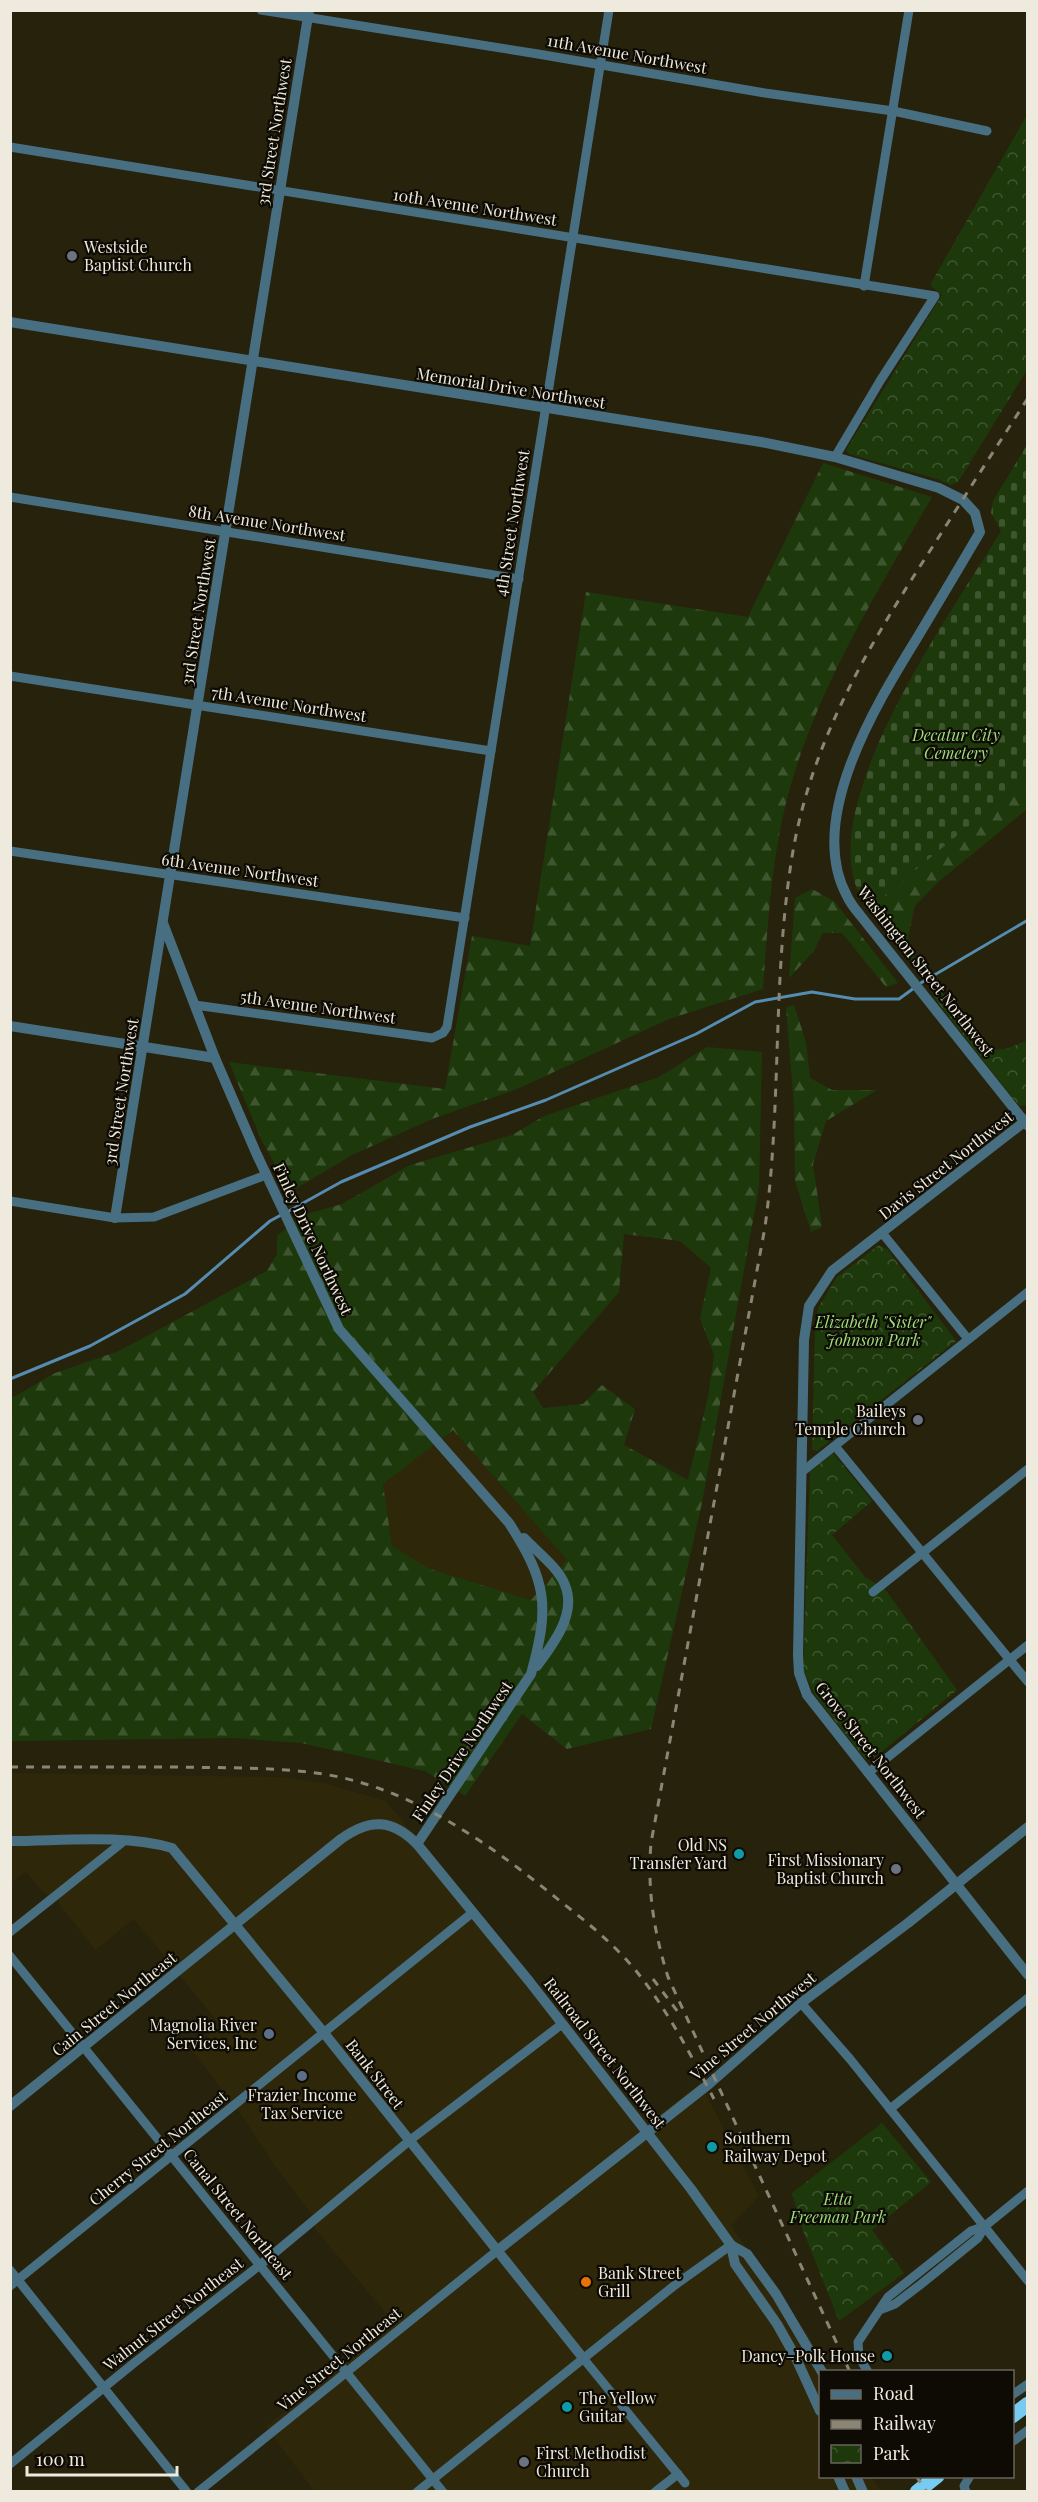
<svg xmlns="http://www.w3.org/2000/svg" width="1038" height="2502" font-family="'Playfair Display',serif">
<defs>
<pattern id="forest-firs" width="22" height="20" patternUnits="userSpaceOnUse" patternTransform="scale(1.5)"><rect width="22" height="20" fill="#1d390c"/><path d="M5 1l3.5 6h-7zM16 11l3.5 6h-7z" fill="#3e562f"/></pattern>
<pattern id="cemetery-stones" width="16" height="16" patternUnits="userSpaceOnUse" patternTransform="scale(1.5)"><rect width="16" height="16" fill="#1d390c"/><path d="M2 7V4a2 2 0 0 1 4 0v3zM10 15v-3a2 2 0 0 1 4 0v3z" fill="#3e562f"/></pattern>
<pattern id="park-crowns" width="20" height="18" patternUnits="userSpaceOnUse" patternTransform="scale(1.5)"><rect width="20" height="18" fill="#1d390c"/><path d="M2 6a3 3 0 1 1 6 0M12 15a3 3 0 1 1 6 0" fill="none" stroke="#3e562f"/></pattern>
</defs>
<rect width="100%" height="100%" fill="#27220c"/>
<g fill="#2f2709">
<polygon points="453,1430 567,1560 531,1600 430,1569 392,1546 383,1484"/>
<polygon points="11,1773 280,1777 324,1783 386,1801 648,2123 700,2083 759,2196 731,2226 808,2335 826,2371 820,2372 820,2476 871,2477 881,2491 314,2491 266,2427 394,2323 316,2230 310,2212 277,2169 239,2111 192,2051 220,2025 134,1919 95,1950 57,1901 43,1892 26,1872 11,1883"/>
</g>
<g fill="url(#forest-firs)" fill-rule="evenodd">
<path d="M823 463 932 497C877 592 815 691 787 799 771 861 768 925 763 989L669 1019 517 1089 432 1119 352 1155 290 1192 261 1139 229 1062 445 1089 472 936 530 946 586 592 748 617Z"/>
<polygon points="1027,778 1027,809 937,883 915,906 908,937 916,961 914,966 869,908"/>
<polygon points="812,889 834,901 898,983 886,987 842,933 823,933 813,952 789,978 795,898"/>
<polygon points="794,1005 806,1042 810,1078 832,1090 877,1090 826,1121 813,1164 822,1227 811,1232 795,1181 794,1106 786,1007"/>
<path d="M707 1047 762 1052 759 1187 702 1503 651 1729 567 1749 522 1714 465 1796 425 1771 301 1743 234 1738 11 1741 10 1399 55 1373 119 1351 267 1271 277 1254V1236L303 1215 342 1204 410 1165 512 1135 544 1116 659 1077ZM624 1234 680 1241 711 1268 700 1318 714 1355 708 1397 688 1480 624 1445 635 1409 602 1385 583 1404 543 1408 533 1392 619 1292ZM453 1430 567 1560 531 1600 430 1569 392 1546 383 1484Z"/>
</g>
<path fill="url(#cemetery-stones)" d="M1027 445V778L869 908C864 899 856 889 854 880 828 785 952 612 1001 531L991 513 993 501Z"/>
<g fill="url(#park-crowns)">
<polygon points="1027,115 1027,370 958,482 950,485 937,479 849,454 846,450 942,295 930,285"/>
<path d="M941 991 982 1045C999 1054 1011 1048 1027 1040V1105L1020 1106 1014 1100 933 996Z"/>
<polygon points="879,1245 887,1249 956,1341 817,1451 812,1450 815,1329 818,1308 837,1277"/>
<polygon points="833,1453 872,1501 832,1535 865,1577 885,1589 957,1690 874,1758 865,1759 814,1694 803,1670 810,1472"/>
<polygon points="882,2123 931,2182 872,2230 904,2273 839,2321 802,2228 792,2193"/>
</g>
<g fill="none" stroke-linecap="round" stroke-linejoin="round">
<g stroke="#558cb1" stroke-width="3">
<polyline points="919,984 1028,920"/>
<polyline points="287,1212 341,1182 470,1127 546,1100 696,1034 755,1002 812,992 855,999 899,999 914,988"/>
<polyline points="10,1379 90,1346 185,1294 270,1221 281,1215"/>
</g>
<g stroke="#476f81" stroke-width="9">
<polyline points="261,10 538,54 765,93 893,111 987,131"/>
<polyline points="10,147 935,296 880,381 835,457"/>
<polyline points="864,286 909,10"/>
<polyline points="10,497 519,579"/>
<polyline points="10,676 491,751"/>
<polyline points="10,851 465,918"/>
<polyline points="195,1005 432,1038 443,1033 447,1027 609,10"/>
<polyline points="10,1201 115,1218 154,1217 266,1175"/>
<polyline points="883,1234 968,1339"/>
<polyline points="835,1446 1028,1682"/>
<polyline points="803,1471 1028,1292"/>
<polyline points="873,1592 1028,1469"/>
<polyline points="868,1773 1028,1645"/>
<polyline points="10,1932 124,1841"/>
<polyline points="10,1956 443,2492"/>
<polyline points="801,2003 850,2059 1028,2281"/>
<polyline points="890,2109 1028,1998"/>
<polyline points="10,2270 187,2492"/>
<polyline points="10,2286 472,1913"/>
<polyline points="882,2309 895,2304 920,2285 978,2238 985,2226"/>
<polyline points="583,2358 685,2483"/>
<polyline points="868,2372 859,2357 858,2342 888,2297 971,2231 985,2226 1028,2191"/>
<polyline points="1012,2395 1028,2384"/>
<polyline points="1012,2442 1028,2430"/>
<polyline points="10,2464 134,2363 260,2265 409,2141 562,2024"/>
<polyline points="198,2492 498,2250"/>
<polyline points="417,2492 675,2285 731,2245"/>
<polyline points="655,2492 678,2474"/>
<polyline points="966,2492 964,2486 970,2476"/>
</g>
<g stroke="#476f81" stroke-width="10">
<path d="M10 322 761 442 835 457 939 488 963 500 975 513 980 532C959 568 938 603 917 638 877 703 805 819 847 896 850 903 855 909 860 915L1028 1126"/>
<path d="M163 923 215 1058 257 1155 339 1329 509 1523C547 1582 550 1606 531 1674L417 1844"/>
<polyline points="10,1026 215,1058"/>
<polyline points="1028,1119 832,1271 809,1306 804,1340 798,1655 799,1673 807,1695 1028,1975"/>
<polyline points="115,1218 309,10"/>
<path d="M524 1538C537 1552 558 1567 565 1585 577 1614 553 1644 537 1666"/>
<path d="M10 1841C61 1841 123 1834 172 1848L324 2033 583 2358"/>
<path d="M10 2106 341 1839C370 1818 392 1819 417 1844L529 1981 691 2189 731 2245 747 2254 776 2294 822 2372"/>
<polyline points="731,2245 735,2264 777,2324 795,2356 820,2411"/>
<polyline points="498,2250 709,2084 801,2003 908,1923 1028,1827"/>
<polyline points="838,2476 845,2492"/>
<polyline points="856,2476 863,2492"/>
</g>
<g stroke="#76ccf0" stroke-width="15">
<polyline points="1012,2416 1028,2404"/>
<polyline points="917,2492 937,2476"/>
</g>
<g stroke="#8a8574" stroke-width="3" stroke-dasharray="8 8" stroke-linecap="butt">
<path d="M10 1767C66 1767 122 1767 178 1767 226 1768 275 1767 323 1774 413 1788 491 1845 560 1901 587 1922 615 1945 637 1972 668 2011 691 2055 714 2099"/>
<polyline points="653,1979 678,2012"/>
<path d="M850 2372 668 1977C654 1932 647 1890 651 1843L765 1227C782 1104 772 980 792 857 811 739 871 642 935 543 966 494 997 446 1028 398"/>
<polyline points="916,2476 927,2492"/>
</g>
</g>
<g fill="#6b7280" stroke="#0e0b04" stroke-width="2">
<circle cx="72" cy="256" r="6"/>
<circle cx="918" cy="1420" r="6"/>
<circle cx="896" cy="1869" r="6"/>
<circle cx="524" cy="2462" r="6"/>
</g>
<g fill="#0f9aa8" stroke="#0e0b04" stroke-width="2">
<circle cx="739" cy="1854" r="6"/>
<circle cx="712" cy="2147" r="6"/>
<circle cx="887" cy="2356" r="6"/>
<circle cx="567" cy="2407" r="6"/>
</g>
<g fill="#5c6f8a" stroke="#0e0b04" stroke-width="2">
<circle cx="269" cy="2034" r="6"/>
<circle cx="302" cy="2076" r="6"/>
</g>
<circle fill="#e8710a" stroke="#0e0b04" stroke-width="2" cx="586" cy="2282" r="6"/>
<g text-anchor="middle" stroke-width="4.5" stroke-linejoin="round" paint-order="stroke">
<g font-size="16" fill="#eeeadd" stroke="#0e0b04">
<text transform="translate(627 54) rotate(10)" y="6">11th Avenue Northwest</text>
<text transform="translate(274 132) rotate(-81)" y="6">3rd Street Northwest</text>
<text transform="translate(475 207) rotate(9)" y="6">10th Avenue Northwest</text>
<text transform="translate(511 388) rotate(9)" y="6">Memorial Drive Northwest</text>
<text transform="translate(267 523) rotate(9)" y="6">8th Avenue Northwest</text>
<text transform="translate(512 523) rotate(-81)" y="6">4th Street Northwest</text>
<text transform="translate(198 612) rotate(-81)" y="6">3rd Street Northwest</text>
<text transform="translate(289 704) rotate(9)" y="6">7th Avenue Northwest</text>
<text transform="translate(240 870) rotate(8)" y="6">6th Avenue Northwest</text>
<text transform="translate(926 971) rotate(52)" y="6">Washington Street Northwest</text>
<text transform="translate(318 1007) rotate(8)" y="6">5th Avenue Northwest</text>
<text transform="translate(121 1092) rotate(-81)" y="6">3rd Street Northwest</text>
<text transform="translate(946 1165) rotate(-38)" y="6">Davis Street Northwest</text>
<text transform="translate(313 1239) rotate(65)" y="6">Finley Drive Northwest</text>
<text transform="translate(871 1750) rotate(52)" y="6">Grove Street Northwest</text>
<text transform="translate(462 1751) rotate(-56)" y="6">Finley Drive Northwest</text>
<text transform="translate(114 2004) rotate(-39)" y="6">Cain Street Northeast</text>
<text transform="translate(753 2026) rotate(-40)" y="6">Vine Street Northwest</text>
<text transform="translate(605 2053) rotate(52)" y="6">Railroad Street Northwest</text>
<text transform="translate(375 2074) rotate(52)" y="6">Bank Street</text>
<text transform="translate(158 2148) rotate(-39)" y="6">Cherry Street Northeast</text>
<text transform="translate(238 2214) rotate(51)" y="6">Canal Street Northeast</text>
<text transform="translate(173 2314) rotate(-38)" y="6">Walnut Street Northeast</text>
<text transform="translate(339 2359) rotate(-39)" y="6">Vine Street Northeast</text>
</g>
<g font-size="16" fill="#eeeadd" stroke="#0e0b04" text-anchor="start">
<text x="84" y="253">Westside<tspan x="84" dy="18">Baptist Church</tspan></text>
<text x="906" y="1417" text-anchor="end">Baileys<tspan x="906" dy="18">Temple Church</tspan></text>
<text x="727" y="1851" text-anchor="end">Old NS<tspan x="727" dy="18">Transfer Yard</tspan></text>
<text x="884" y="1866" text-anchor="end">First Missionary<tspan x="884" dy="18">Baptist Church</tspan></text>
<text x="257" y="2031" text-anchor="end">Magnolia River<tspan x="257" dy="18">Services, Inc</tspan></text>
<text x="302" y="2101" text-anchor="middle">Frazier Income<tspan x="302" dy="18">Tax Service</tspan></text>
<text x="724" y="2144">Southern<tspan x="724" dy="18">Railway Depot</tspan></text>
<text x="598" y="2279">Bank Street<tspan x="598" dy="18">Grill</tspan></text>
<text x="875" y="2362" text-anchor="end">Dancy–Polk House</text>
<text x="579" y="2404">The Yellow<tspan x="579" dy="18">Guitar</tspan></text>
<text x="536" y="2459">First Methodist<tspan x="536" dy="18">Church</tspan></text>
</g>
<g font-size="16" font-style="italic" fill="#9bde7b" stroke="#0e0b04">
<text x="956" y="741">Decatur City<tspan x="956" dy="18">Cemetery</tspan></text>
<text x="873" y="1328">Elizabeth "Sister"<tspan x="873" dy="18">Johnson Park</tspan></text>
<text x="838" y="2205">Etta<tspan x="838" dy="18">Freeman Park</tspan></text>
</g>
</g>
<rect width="1038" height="2502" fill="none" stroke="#eeeadd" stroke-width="24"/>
<rect x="819" y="2370" width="195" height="108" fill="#0e0b04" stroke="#68645b" stroke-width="1.5"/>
<rect x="831" y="2390" width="30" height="9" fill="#476f81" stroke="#68645b" stroke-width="1.5"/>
<text x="873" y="2400" font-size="18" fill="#eeeadd">Road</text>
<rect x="831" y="2420" width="30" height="9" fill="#8a8574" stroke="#68645b" stroke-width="1.5"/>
<text x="873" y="2430" font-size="18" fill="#eeeadd">Railway</text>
<rect x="831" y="2445" width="30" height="18" fill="url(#park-crowns)" stroke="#68645b" stroke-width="1.5"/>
<text x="873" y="2460" font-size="18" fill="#eeeadd">Park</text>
<path d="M27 2466v9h150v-9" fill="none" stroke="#eeeadd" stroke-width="3"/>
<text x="36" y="2466" font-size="18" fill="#eeeadd" stroke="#0e0b04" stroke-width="4.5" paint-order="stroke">100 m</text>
</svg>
